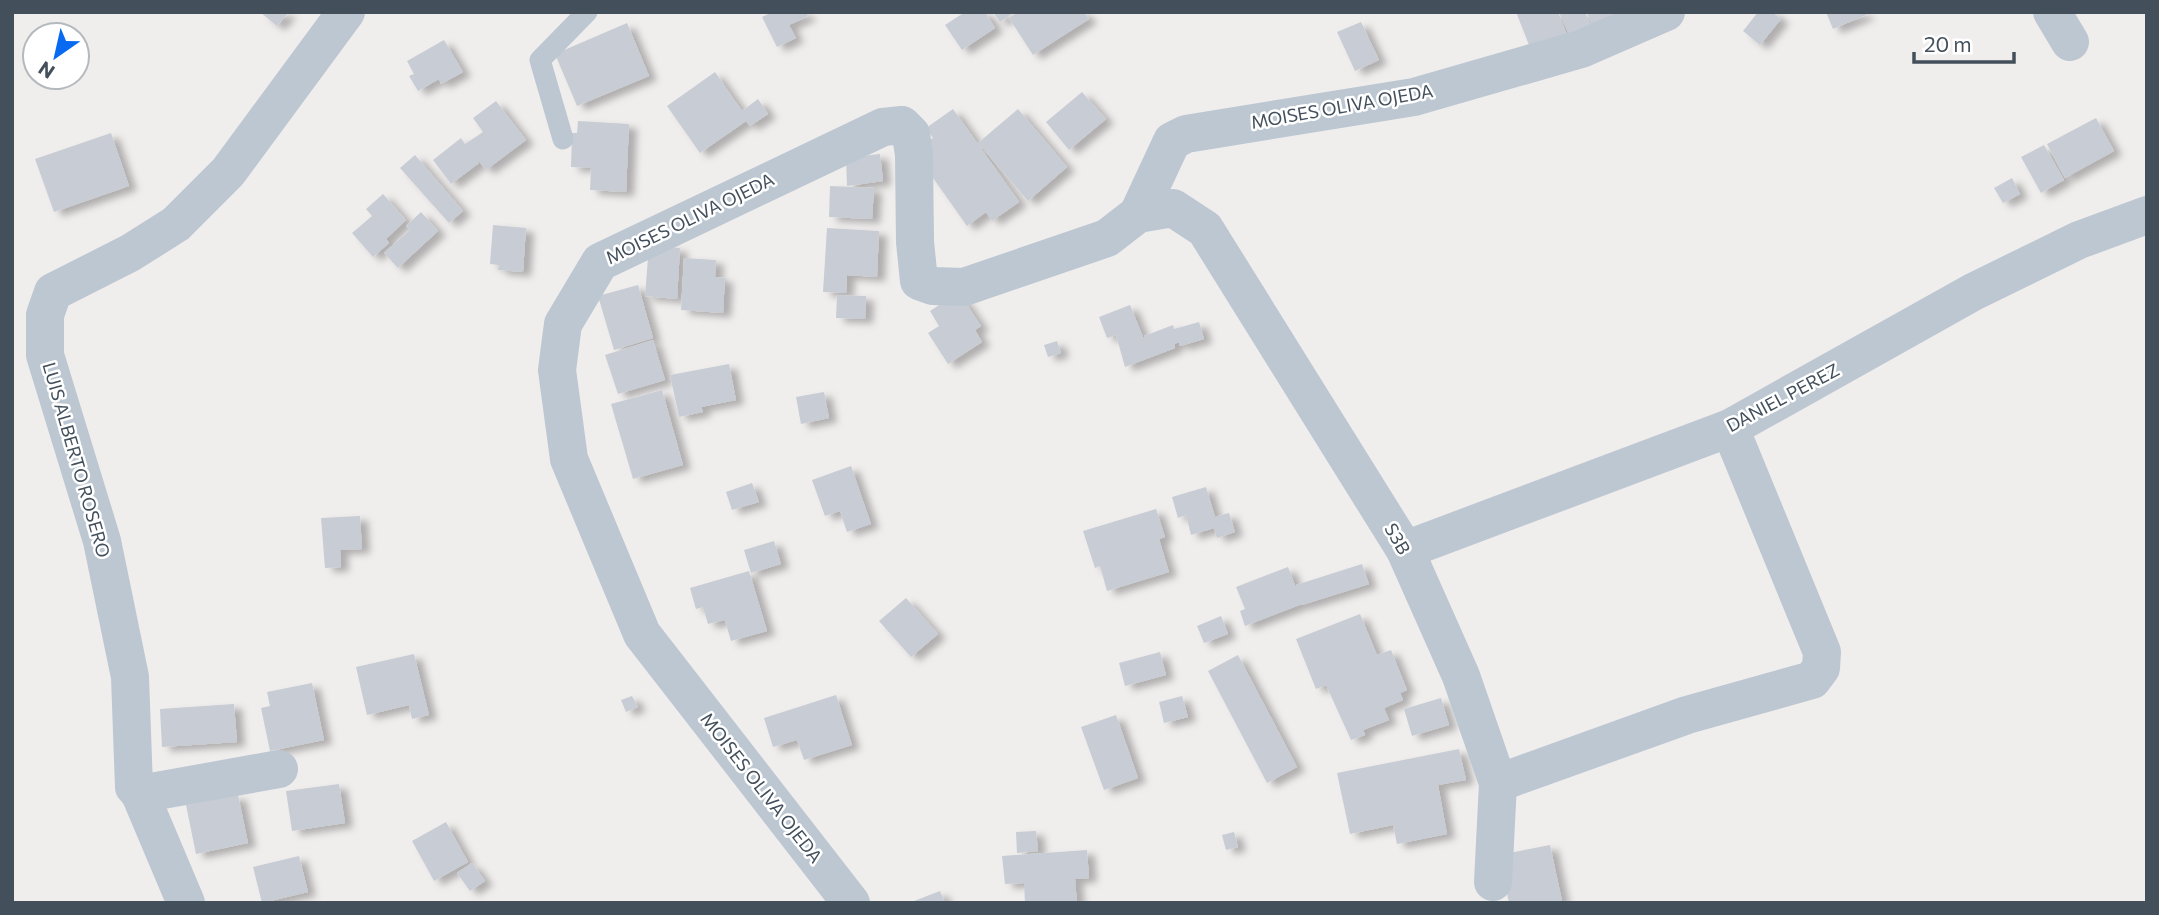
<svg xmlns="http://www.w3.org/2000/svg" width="2159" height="915" font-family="Commissioner,sans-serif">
<defs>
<filter id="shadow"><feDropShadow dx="8" dy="4.5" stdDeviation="3.5" flood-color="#0004"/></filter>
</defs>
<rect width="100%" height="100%" fill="#f0eded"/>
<g fill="#c8ccd4" filter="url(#shadow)">
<polygon points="260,12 289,12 277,26"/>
<polygon points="772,12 806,12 808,16 789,25 796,38 777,47 762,17"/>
<polygon points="965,12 985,12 995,28 962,50 945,25"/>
<polygon points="993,12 1014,12 1000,22"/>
<polygon points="1018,12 1084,12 1089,19 1033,55 1009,18"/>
<polygon points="1516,12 1558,12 1569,40 1533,55"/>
<polygon points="1559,12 1585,12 1592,28 1570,37"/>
<polygon points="1587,12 1621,12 1592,25"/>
<polygon points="1758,12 1772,12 1781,19 1760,45 1743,31"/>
<polygon points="1826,12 1865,12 1866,15 1833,29"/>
<polygon points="1361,22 1379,60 1355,71 1337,32"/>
<polygon points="627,23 649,76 577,106 555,54"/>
<polygon points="444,40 463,72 441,84 439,79 418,91 409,76 414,74 407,61"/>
<polygon points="715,72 742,111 758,99 768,114 750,126 746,121 700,153 667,106"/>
<polygon points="1082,92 1106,119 1069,150 1046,122"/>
<polygon points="496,101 526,140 486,170 472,152 479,163 451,184 433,160 461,138 465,144 483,132 473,118"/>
<polygon points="953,109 1019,202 992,221 986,212 967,226 914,151 933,138 926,128"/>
<polygon points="1018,109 1067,167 1028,201 978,143"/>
<polygon points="2096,118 2114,151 2065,178 2047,144"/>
<polygon points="578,121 629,124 626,192 590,190 591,168 571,167 572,133 577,133"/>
<polygon points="111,133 129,186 54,212 35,159"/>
<polygon points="2044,145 2064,180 2041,193 2021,157"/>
<polygon points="880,154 883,181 847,186 846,158"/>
<polygon points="415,155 463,211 449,223 400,168"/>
<polygon points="2012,178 2020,194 2003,203 1994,188"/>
<polygon points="830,186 874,188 872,219 829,217"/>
<polygon points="383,194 406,220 386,239 389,243 373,257 352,233 372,216 366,209"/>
<polygon points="421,212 438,231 398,268 384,253 410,230 406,226"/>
<polygon points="493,225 526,228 523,272 498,270 499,265 490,264"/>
<polygon points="827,228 879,231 877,277 847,275 846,293 823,292"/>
<polygon points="649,245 680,248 677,299 645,296"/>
<polygon points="684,258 716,260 715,277 725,278 723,313 681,310"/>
<polygon points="638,285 653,338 614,350 598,296"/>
<polygon points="837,295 866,296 865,319 836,318"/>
<polygon points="950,298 963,299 981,326 975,330 982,342 948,364 928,333 939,326 930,311"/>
<polygon points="1130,305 1147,347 1144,336 1173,325 1174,329 1199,322 1204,339 1180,346 1179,342 1174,344 1175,348 1125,367 1116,335 1107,338 1099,317"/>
<polygon points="653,340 665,380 618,394 605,355"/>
<polygon points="1057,341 1061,353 1048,357 1044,345"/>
<polygon points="729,364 736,400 701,407 703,412 679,417 670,375"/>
<polygon points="662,390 683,465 633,479 611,404"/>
<polygon points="824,392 829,418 801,424 796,397"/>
<polygon points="851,466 871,524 847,532 840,511 825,516 812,480"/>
<polygon points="752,483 759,502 732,510 726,492"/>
<polygon points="1206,487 1215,517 1229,513 1235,532 1217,538 1214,528 1191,535 1186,515 1178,518 1172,497"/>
<polygon points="1156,509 1165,537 1159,539 1169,572 1107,591 1100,566 1095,568 1083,531"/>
<polygon points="360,516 362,549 340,550 341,567 325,568 321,518"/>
<polygon points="774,541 781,564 751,573 744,550"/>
<polygon points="1362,564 1369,584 1302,605 1296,585"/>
<polygon points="1288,567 1302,604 1245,626 1240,611 1245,609 1236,587"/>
<polygon points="749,571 767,631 731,641 725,620 708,624 703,607 696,609 690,588"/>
<polygon points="906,598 938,634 911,657 879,621"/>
<polygon points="1360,614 1377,655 1391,650 1407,690 1400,693 1403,700 1384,708 1389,720 1363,730 1365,735 1351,740 1326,685 1316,689 1296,639"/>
<polygon points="1221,616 1228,634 1204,643 1197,626"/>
<polygon points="1160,652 1166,675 1125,686 1119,663"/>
<polygon points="414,654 429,715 412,719 409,705 367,715 356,667"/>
<polygon points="1238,655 1297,767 1267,783 1208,671"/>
<polygon points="312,683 324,740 270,751 261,708 270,706 267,692"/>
<polygon points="836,695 852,745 804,760 797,740 773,747 764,718"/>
<polygon points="632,696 638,707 626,712 621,700"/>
<polygon points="1182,696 1188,717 1164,723 1159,702"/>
<polygon points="1441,698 1449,725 1412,736 1404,709"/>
<polygon points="234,704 237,742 162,747 160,709"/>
<polygon points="1116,715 1138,778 1104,790 1081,727"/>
<polygon points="1459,749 1466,780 1438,785 1447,834 1397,844 1393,825 1350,834 1337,773"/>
<polygon points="339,784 345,823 292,831 286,791"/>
<polygon points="238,795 248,843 196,854 186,805"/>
<polygon points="446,822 468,862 434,881 412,841"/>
<polygon points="1036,831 1038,851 1017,853 1016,832"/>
<polygon points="1234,832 1238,847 1226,850 1222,835"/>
<polygon points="1550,845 1562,901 1509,903 1499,855"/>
<polygon points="1087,850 1089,878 1075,879 1077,903 1025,903 1024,883 1005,884 1002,856"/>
<polygon points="299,856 308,892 262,903 253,867"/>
<polygon points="472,863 485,881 470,891 457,873"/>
<polygon points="940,891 945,903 909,903"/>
</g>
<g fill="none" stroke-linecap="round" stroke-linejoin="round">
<polyline stroke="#bcc7d1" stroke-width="21" points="563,139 540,60 587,12"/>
<g stroke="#bcc7d1" stroke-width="38">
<polyline points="2052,12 2070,42"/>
<polyline points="1138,214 1172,141 1186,134 1414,97 1581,49 1666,12"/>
<polyline points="1405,550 1730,428 1973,292 2079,240 2147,215"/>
<polyline points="1498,783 1687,715 1812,680 1821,668 1822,652 1730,428"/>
<polyline points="140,794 279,769"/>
<polyline points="186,903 140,794 134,787 130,677 102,541 45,355 45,315 53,292 130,253 176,224 228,172 346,12"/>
<polyline points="851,903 642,634 569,459 557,370 563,324 600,262 883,127 902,125 911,134 914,155 915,242 919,281 933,286 964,287 1107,238 1138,214 1173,208 1205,229 1405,550 1461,676 1498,783 1493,882"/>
</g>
</g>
<g text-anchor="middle" stroke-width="5" stroke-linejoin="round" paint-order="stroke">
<g font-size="18" fill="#43505c" stroke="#fff">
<text transform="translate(1342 107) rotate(-10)" y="6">MOISES OLIVA OJEDA</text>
<text transform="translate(690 219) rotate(-26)" y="6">MOISES OLIVA OJEDA</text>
<text transform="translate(1783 398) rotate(-28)" y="6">DANIEL PEREZ</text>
<text transform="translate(76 460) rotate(74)" y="6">LUIS ALBERTO ROSERO</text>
<text transform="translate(1397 539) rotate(60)" y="6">S3B</text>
<text transform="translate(761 788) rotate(52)" y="6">MOISES OLIVA OJEDA</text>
</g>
</g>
<rect width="2159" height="915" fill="none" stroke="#43505c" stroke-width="28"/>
<g transform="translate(56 56) rotate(214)"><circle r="33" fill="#ffffff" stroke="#b4b9be" stroke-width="2"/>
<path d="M0-5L12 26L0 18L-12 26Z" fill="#076af0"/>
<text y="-10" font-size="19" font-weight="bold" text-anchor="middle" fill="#43505c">N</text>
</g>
<path d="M1914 52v10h100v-10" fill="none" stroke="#43505c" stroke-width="3.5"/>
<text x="1924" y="52" font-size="21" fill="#43505c" stroke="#ffffff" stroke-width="5" paint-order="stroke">20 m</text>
</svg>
